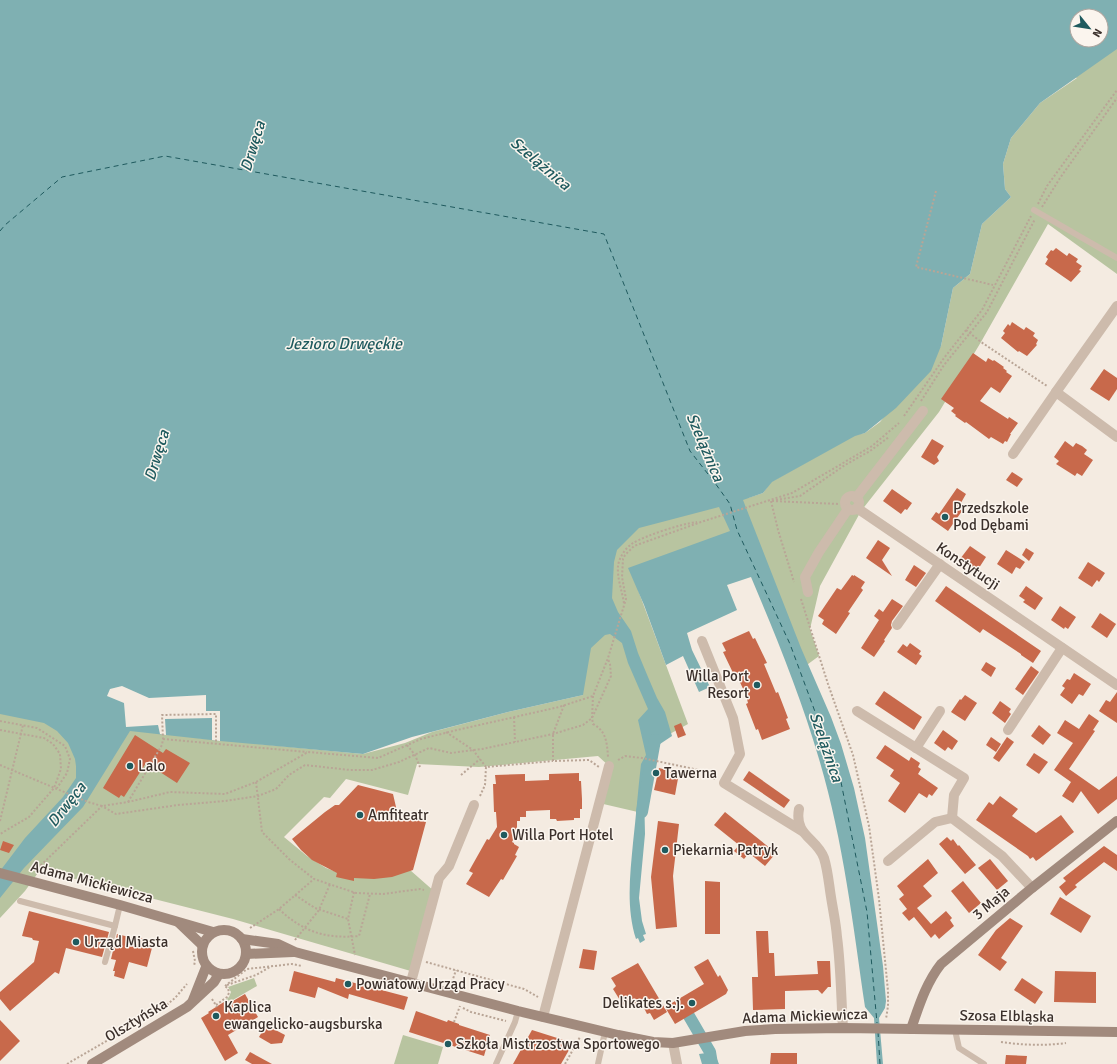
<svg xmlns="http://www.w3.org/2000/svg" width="1117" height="1064" font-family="Signika,sans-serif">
<rect width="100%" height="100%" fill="#f4ebe1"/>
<g fill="#b8c4a0" fill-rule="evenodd">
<path d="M1117 0V274L1048 224 981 342 939 412 861 511 820 586 810 629 819 656 800 670 737 530 638 590 688 724 655 742 642 813 599 803 609 766 598 756 479 767 417 764 408 795 346 779 330 798 324 797 284 837 307 856 326 868 347 876 410 870 435 892 414 972 233 919 40 870 25 891 0 918V101ZM1077 16H1101V40H1077ZM1057 70 1077 78 1040 103 1011 138 1003 164 1005 189 1011 197 982 224 970 274 953 288 941 346 880 422 865 433 855 435 771 482 763 493 748 498ZM583 695 508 712 432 732 405 743 363 754 198 738Z"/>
<polygon points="254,978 257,986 226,1004 224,1001 229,997 231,992 228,987"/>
<polygon points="403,1035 443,1047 438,1064 394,1064"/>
</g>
<g fill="#7fb0b2" fill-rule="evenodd">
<path d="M0 0H1117V49L1040 103 1011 138 1003 164 1005 189 1011 197 982 224 970 274 953 288 941 346 931 371 896 408 865 433 855 436 772 482 763 493 743 500 801 648 831 717 841 744 854 788 865 838 883 966 886 1001 885 1008 879 1018 883 1064H877L874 1018 865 1007C853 924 843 839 819 759 801 697 776 636 751 577L727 585 737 610 687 633 692 650 710 687 699 692 683 656 666 665 644 605 628 568 730 531 719 507 639 528 617 550 614 562 612 598 618 612 631 631 638 653 648 677 657 698 665 712 672 736 660 744 656 756 650 755 644 791 645 834 639 898 642 921 646 934 643 935 645 940 640 943 638 938 636 939C626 908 630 875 633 843 636 816 638 790 641 764L646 755 638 720 648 709 628 663 622 643 610 634 605 635 591 648 583 695 508 712 412 737 363 754 220 741 130 731 83 807 24 868 0 898V871L25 838 63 797 76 778V766L75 759 68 743 57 731 44 723 0 714ZM1077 16H1101V40H1077Z"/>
<polygon points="714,1052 719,1064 702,1064 699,1054"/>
</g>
<polygon fill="#f4ebe1" points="122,686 149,698 206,695 206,711 220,711 220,741 212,740 212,718 165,719 166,735 160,734 158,725 126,727 124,703 107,696 110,689"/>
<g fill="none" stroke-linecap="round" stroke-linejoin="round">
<g stroke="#7fb0b2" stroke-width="12">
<polyline points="642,812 655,740"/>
<polyline points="689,1016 710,1052 712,1064"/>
</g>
<g stroke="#1f5a5e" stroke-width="1" stroke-dasharray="5 4" stroke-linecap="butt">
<polyline points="0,231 5,225 62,177 165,156 604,234 690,451 715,483 730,504 737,530 790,644 841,782 867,912 877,1023"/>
<polyline points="878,1032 880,1064"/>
</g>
</g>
<g fill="#c8694b">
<polygon points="1056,248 1067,256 1069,253 1078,259 1076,262 1082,266 1079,270 1081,271 1071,282 1045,264 1048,259 1046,257 1051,250 1053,251"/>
<polygon points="1012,322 1024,330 1026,327 1035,333 1033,336 1038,340 1036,344 1037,345 1027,356 1019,351 1018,352 1001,338 1005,333 1003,331 1008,324 1010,326"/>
<polygon points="973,353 986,362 988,358 993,361 994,360 1004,367 1003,368 1007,371 1006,372 1012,376 1000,393 991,387 980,401 1008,419 1009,417 1018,423 1010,434 1011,434 1007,442 1005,441 1003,444 991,437 989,439 966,422 965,423 955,416 956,415 951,411 954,408 941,399"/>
<polygon points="1104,369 1117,378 1117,389 1109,401 1090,389"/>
<polygon points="932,439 944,446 937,457 939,461 934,465 921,457"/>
<polygon points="1065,441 1073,447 1076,443 1082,446 1087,450 1084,454 1093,460 1082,476 1077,473 1075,476 1056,464 1059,461 1054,457"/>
<polygon points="1012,472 1023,479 1017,487 1006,480"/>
<polygon points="957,488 966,494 958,508 962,511 948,531 931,519 936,512 939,514"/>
<polygon points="892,489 912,503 907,510 905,509 901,514 883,501"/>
<polygon points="878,540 890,548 882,560 892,576 866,558"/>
<polygon points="970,546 986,557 977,571 960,559"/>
<polygon points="1026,548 1034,553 1029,561 1022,555"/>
<polygon points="1006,550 1025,562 1020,569 1016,567 1012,574 997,564"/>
<polygon points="1088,562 1105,573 1099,582 1097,580 1092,587 1078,578"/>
<polygon points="914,565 926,573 916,587 905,580"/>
<polygon points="852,575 854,576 854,575 865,582 861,588 863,590 848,612 850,613 836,634 822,624 824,620 818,616 837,588 841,590"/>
<polygon points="946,586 1041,651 1033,663 1021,655 1021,654 983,629 980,633 935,601"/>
<polygon points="1026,586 1043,598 1035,610 1023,602 1025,600 1019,596"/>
<polygon points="892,599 903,606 892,621 891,625 892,628 884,640 885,641 874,657 861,648 879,620 874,616 879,609 883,612"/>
<polygon points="1060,606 1076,617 1068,629 1065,627 1064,629 1051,620"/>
<polygon points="1100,613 1116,624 1107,638 1091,627"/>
<polygon points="749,631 753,639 755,638 767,663 764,664 776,693 778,692 788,718 786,719 790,729 762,740 758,729 756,730 746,704 748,703 746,695 737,676 735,677 723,652 726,651 722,643"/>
<polygon points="910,643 921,651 919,654 922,656 916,665 897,652 903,644 907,647"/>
<polygon points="986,662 996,668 991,677 981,670"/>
<polygon points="1031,666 1039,672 1023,695 1015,689"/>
<polygon points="1074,673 1091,684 1083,696 1079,694 1072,704 1060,695 1065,688 1062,686 1067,679 1070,680"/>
<polygon points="884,691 922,717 914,730 875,704"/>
<polygon points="1117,692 1117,723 1099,711 1106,700 1110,702"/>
<polygon points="965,695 977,703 965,721 951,712 960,699 961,700"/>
<polygon points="1000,701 1011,709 1009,712 1011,714 1005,723 992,713"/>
<polygon points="1089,714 1099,721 1093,730 1095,731 1069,769 1099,790 1117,776 1117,799 1098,814 1081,791 1073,803 1062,796 1071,782 1054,770 1073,743 1057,733 1065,720 1079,729"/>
<polygon points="681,723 686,735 678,738 674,726"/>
<polygon points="1039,725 1051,735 1043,745 1031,736"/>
<polygon points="943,730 958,741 952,750 948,747 945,751 934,743"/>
<polygon points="135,735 163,753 166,749 190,763 177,783 146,763 124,797 121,795 119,798 103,788"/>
<polygon points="991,737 1001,744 996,752 986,745"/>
<polygon points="1007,737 1014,742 999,762 993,758"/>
<polygon points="885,745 909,761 911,757 920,763 918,767 921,769 918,774 938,788 932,796 929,794 927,798 919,793 905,813 888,801 900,783 890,776 894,770 876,758"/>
<polygon points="1034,753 1048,762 1039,774 1026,765"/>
<polygon points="659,768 679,773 675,795 654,790"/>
<polygon points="749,771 790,800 784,808 743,780"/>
<polygon points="579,773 579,781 581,781 582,799 582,809 580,809 580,818 574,818 574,820 557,821 556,819 550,819 550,810 526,811 526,817 520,817 520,821 517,821 517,832 512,842 514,843 514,844 519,847 515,855 517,856 503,880 501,879 489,897 466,884 473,873 469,871 487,839 489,840 497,827 496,812 494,812 493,784 496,784 495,775 525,774 525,781 549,780 549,774"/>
<polygon points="358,785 393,794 399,820 407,817 426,822 413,870 392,877 374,879 354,878 354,881 336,877 337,873 312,860 301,850 292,839 325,812 335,805 339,805"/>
<polygon points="1000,796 1018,809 1012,816 1036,833 1061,815 1074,832 1039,859 1036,861 1033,857 1030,859 1028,856 976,820 989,802 993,805"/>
<polygon points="725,812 776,853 765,866 749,853 744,859 734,851 739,845 714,825"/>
<polygon points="658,821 679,824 673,876 677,927 656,929 651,877"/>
<polygon points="947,837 951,841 953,839 958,846 959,845 976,865 965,874 939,844"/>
<polygon points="3,841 14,845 9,853 0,850"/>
<polygon points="1104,846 1117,855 1117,871 1104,862 1075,885 1077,887 1066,896 1059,887 1066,881 1063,878"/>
<polygon points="928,859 938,873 923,886 932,896 917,908 931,924 946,911 952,918 950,920 954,926 939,939 935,934 931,938 914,917 909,921 902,913 907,909 899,899 904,895 897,886"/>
<polygon points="990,859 1008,881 997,890 978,868"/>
<polygon points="705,881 720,882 720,934 705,934"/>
<polygon points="963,881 981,903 969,913 951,891"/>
<polygon points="1060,897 1091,916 1081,933 1050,914"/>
<polygon points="29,911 109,932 102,957 66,948 59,974 55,972 10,1011 0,999 0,992 34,962 39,941 33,940 32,938 22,936"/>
<polygon points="1010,918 1023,926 1001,958 1007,962 1000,971 978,955 996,930"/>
<polygon points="756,931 768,931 769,953 774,953 775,976 818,974 817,961 830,961 831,987 828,987 822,994 818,990 785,991 785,1009 753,1010 752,977 758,977"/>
<polygon points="117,934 133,938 134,936 146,939 145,941 153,944 147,967 129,962 124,979 114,976 115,971 113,971 116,960 111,959"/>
<polygon points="583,949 597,951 594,970 579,968"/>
<polygon points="708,959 718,977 720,975 728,990 726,994 675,1024 665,1007 704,984 694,967"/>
<polygon points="638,963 667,1012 654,1020 650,1013 647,1014 643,1006 638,1009 633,1001 627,1005 626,1003 623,1005 613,989 616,986 611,978"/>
<polygon points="294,971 335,982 336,978 408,997 404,1010 349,994 348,999 318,987 315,998 289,991"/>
<polygon points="1055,971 1096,972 1096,1003 1054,1002"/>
<polygon points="1022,978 1043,992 1035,1004 1014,990"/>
<polygon points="245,994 258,1017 228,1035 238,1053 225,1061 201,1018 209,1013 208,1012 224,1002 226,1005"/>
<polygon points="416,1011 447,1022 448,1020 459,1024 459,1025 490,1035 484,1056 409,1032"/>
<polygon points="0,1020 20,1041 0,1061"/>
<polygon points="266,1025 285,1035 282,1043 271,1044 259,1037"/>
<polygon points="532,1030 573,1043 561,1064 513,1064"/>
<polygon points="250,1052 272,1064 252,1064 245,1060"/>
<polygon points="771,1053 797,1053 797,1064 770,1064"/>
<polygon points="1006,1055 1027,1056 1026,1064 1005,1064"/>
</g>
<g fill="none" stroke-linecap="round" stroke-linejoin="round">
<g stroke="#b9a596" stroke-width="2" stroke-dasharray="2 2" stroke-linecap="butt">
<polyline points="936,191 916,267 993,285"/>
<polyline points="1038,204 1047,186 1117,90"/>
<polyline points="1042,207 1060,178 1117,98"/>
<polyline points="966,330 981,342 1047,386"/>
<polyline points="921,401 944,365 987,312 1035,219"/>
<polyline points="904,416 944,358 982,310 1031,216"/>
<polyline points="776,500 800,496 845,465 870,451 889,437"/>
<polyline points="771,501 778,530 794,582"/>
<polyline points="772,501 839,504"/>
<polyline points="801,599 828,684 853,755 869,826 879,899 888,991 888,1006 886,1019"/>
<path d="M624 603C622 591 617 578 618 566 619 558 625 548 633 543 647 535 681 524 697 522"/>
<path d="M593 696 592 718 593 724C606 731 607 742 608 757"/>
<polyline points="564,705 553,734 553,761 589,760 599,767"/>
<polyline points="514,717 515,742"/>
<polyline points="0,721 37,728 65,746 70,759 67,773 57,788"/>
<polyline points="0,730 44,738 53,744 60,754 61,769 54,788 29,817 0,834"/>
<polyline points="446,732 473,750 486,767"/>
<polyline points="163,739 307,752"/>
<polyline points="407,745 415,755 420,767"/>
<polyline points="618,760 625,756 642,758 699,770 715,779"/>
<polyline points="0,765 88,802 102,806 128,802 170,792 225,794 256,782 308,752 378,758 421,739 457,730 559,707 593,696 608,658 626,599 622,577 623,559 625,555 634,546 701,522 792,493 872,446 899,423"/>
<polyline points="461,775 480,759"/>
<polyline points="256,782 262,832 289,859 314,879"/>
<polyline points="480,796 485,785 486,767 553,761"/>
<polyline points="128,802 162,745 163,739 162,715 216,714 216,744"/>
<polyline points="0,821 23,725"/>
<polyline points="35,871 102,806 116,814 178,805 225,801 258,796 276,789 289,775 305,765 350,770 372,770 399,762 429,748 451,753 482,749 553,734 583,725 592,718 611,676 610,664 608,659"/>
<polyline points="354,892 348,919 355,955"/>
<polyline points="295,895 315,908 348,919"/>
<path d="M279 909C303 932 326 939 359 936L370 894"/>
<polyline points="250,928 279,909 314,879 356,893 383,894 420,889 424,890"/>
<polyline points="295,940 319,910 330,884"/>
<polyline points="193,951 195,961 194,966"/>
<polyline points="426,962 524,989 538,997"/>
<polyline points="452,982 456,970"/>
<polyline points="227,985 256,975 270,967"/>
<polyline points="225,986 247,969 292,964 302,966"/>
<polyline points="212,999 217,1007"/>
<polyline points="216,1005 227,997 229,993 228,988 224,986"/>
<polyline points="463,1008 471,1012 506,1021"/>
<polyline points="749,1019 773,1017"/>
<polyline points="454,1022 460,1006"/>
<path d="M1001 1042C1022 1045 1044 1046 1066 1043"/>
<polyline points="67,1064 163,1008 175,998 187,984"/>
<polyline points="565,1064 580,1037"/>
</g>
<g stroke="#cdbbac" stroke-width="6">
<polyline points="1034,210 1117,258"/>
<polyline points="20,901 115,926 120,905"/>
<polyline points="105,962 115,926"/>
<polyline points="955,1030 959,1048 984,1064"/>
<polyline points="496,1064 515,1022 518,1011"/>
<polyline points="598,1064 605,1032"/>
</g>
<g stroke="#cdbbac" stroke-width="10">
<polyline points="1117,306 1056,392 1117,437"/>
<polyline points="1013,454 1056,392"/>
<circle cx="852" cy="503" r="7"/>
<polyline points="856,498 923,411"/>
<polyline points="857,508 1117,685"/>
<polyline points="808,592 805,577 819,552 848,509"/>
<polyline points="897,625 940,564"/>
<polyline points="702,641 733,718 740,754 724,783 802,831"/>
<polyline points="857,711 964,778 954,795 952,818"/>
<polyline points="1008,730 1062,648"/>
<polyline points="916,748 940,711"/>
<path d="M799 809C794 836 817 838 824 858 828 871 829 885 831 897 833 910 836 923 837 937 841 967 841 998 843 1028"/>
<polyline points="888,861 935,822 952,818 1002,856 1032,888"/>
<polyline points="411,982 439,878 449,866 474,805"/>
<polyline points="543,1017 609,766"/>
<polyline points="673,1043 677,1064"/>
</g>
<g stroke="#a18a7d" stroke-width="10">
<polyline points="0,873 120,905 213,932"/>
<polyline points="179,923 202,945"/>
<circle cx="224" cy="952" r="22"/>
<polyline points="242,939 278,944 295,952 518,1011 618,1035 653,1042 673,1043 745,1031 775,1029 843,1028 1117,1032"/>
<polyline points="246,954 293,952"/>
<polyline points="193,1000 206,967"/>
<path d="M911 1029C919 1006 926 983 941 964L1032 888 1117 821"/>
<polyline points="92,1064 187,1007 214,982 219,974"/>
</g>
</g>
<g fill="#1f5a5e" stroke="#fbf5ee" stroke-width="1.5">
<circle cx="945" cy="517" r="4"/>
<circle cx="757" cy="685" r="4"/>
<circle cx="130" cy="766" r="4"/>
<circle cx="656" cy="773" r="4"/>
<circle cx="360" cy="815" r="4"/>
<circle cx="504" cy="835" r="4"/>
<circle cx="665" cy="850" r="4"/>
<circle cx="76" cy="942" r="4"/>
<circle cx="348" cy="984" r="4"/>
<circle cx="692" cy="1003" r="4"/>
<circle cx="216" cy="1016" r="4"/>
<circle cx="448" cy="1044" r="4"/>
</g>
<g text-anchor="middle" stroke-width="3" stroke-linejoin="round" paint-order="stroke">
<g font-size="15" fill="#3b302b" stroke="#fbf5ee" text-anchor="start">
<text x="953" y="513">Przedszkole<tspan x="953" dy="17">Pod Dębami</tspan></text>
<text x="749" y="681" text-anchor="end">Willa Port<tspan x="749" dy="17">Resort</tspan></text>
<text x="138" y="771">Lalo</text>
<text x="664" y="778">Tawerna</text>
<text x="368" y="820">Amfiteatr</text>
<text x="512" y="840">Willa Port Hotel</text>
<text x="673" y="855">Piekarnia Patryk</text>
<text x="84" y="947">Urząd Miasta</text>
<text x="356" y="989">Powiatowy Urząd Pracy</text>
<text x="684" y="1008" text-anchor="end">Delikates s.j.</text>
<text x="224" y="1012">Kaplica<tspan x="224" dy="17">ewangelicko-augsburska</tspan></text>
<text x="456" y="1049">Szkoła Mistrzostwa Sportowego</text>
</g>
<g font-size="15" fill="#3b302b" stroke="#fbf5ee">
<text transform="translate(968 566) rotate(34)" y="5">Konstytucji</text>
<text transform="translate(92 882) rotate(15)" y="5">Adama Mickiewicza</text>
<text transform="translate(991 903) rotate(-40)" y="5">3 Maja</text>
<text transform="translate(805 1016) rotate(-2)" y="5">Adama Mickiewicza</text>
<text transform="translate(1007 1016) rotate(1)" y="5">Szosa Elbląska</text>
<text transform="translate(136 1020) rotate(-31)" y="5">Olsztyńska</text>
</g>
<g font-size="16" font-style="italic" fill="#1f5a5e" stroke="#fbf5ee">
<text transform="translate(252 146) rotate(-73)" y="6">Drwęca</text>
<text transform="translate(541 163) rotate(40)" y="6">Szelążnica</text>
<text x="344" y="349">Jezioro Drwęckie</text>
<text transform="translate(706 447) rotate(67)" y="6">Szelążnica</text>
<text transform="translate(156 455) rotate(-73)" y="6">Drwęca</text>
<text transform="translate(827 747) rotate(71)" y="6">Szelążnica</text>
<text transform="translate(66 804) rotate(-52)" y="6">Drwęca</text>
</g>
</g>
<g transform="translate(1089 28) rotate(120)"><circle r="19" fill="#fbf5ee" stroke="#aea6a0"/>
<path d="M0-3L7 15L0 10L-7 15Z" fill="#1f5a5e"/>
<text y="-6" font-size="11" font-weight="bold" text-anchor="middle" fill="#3b302b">N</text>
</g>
</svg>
